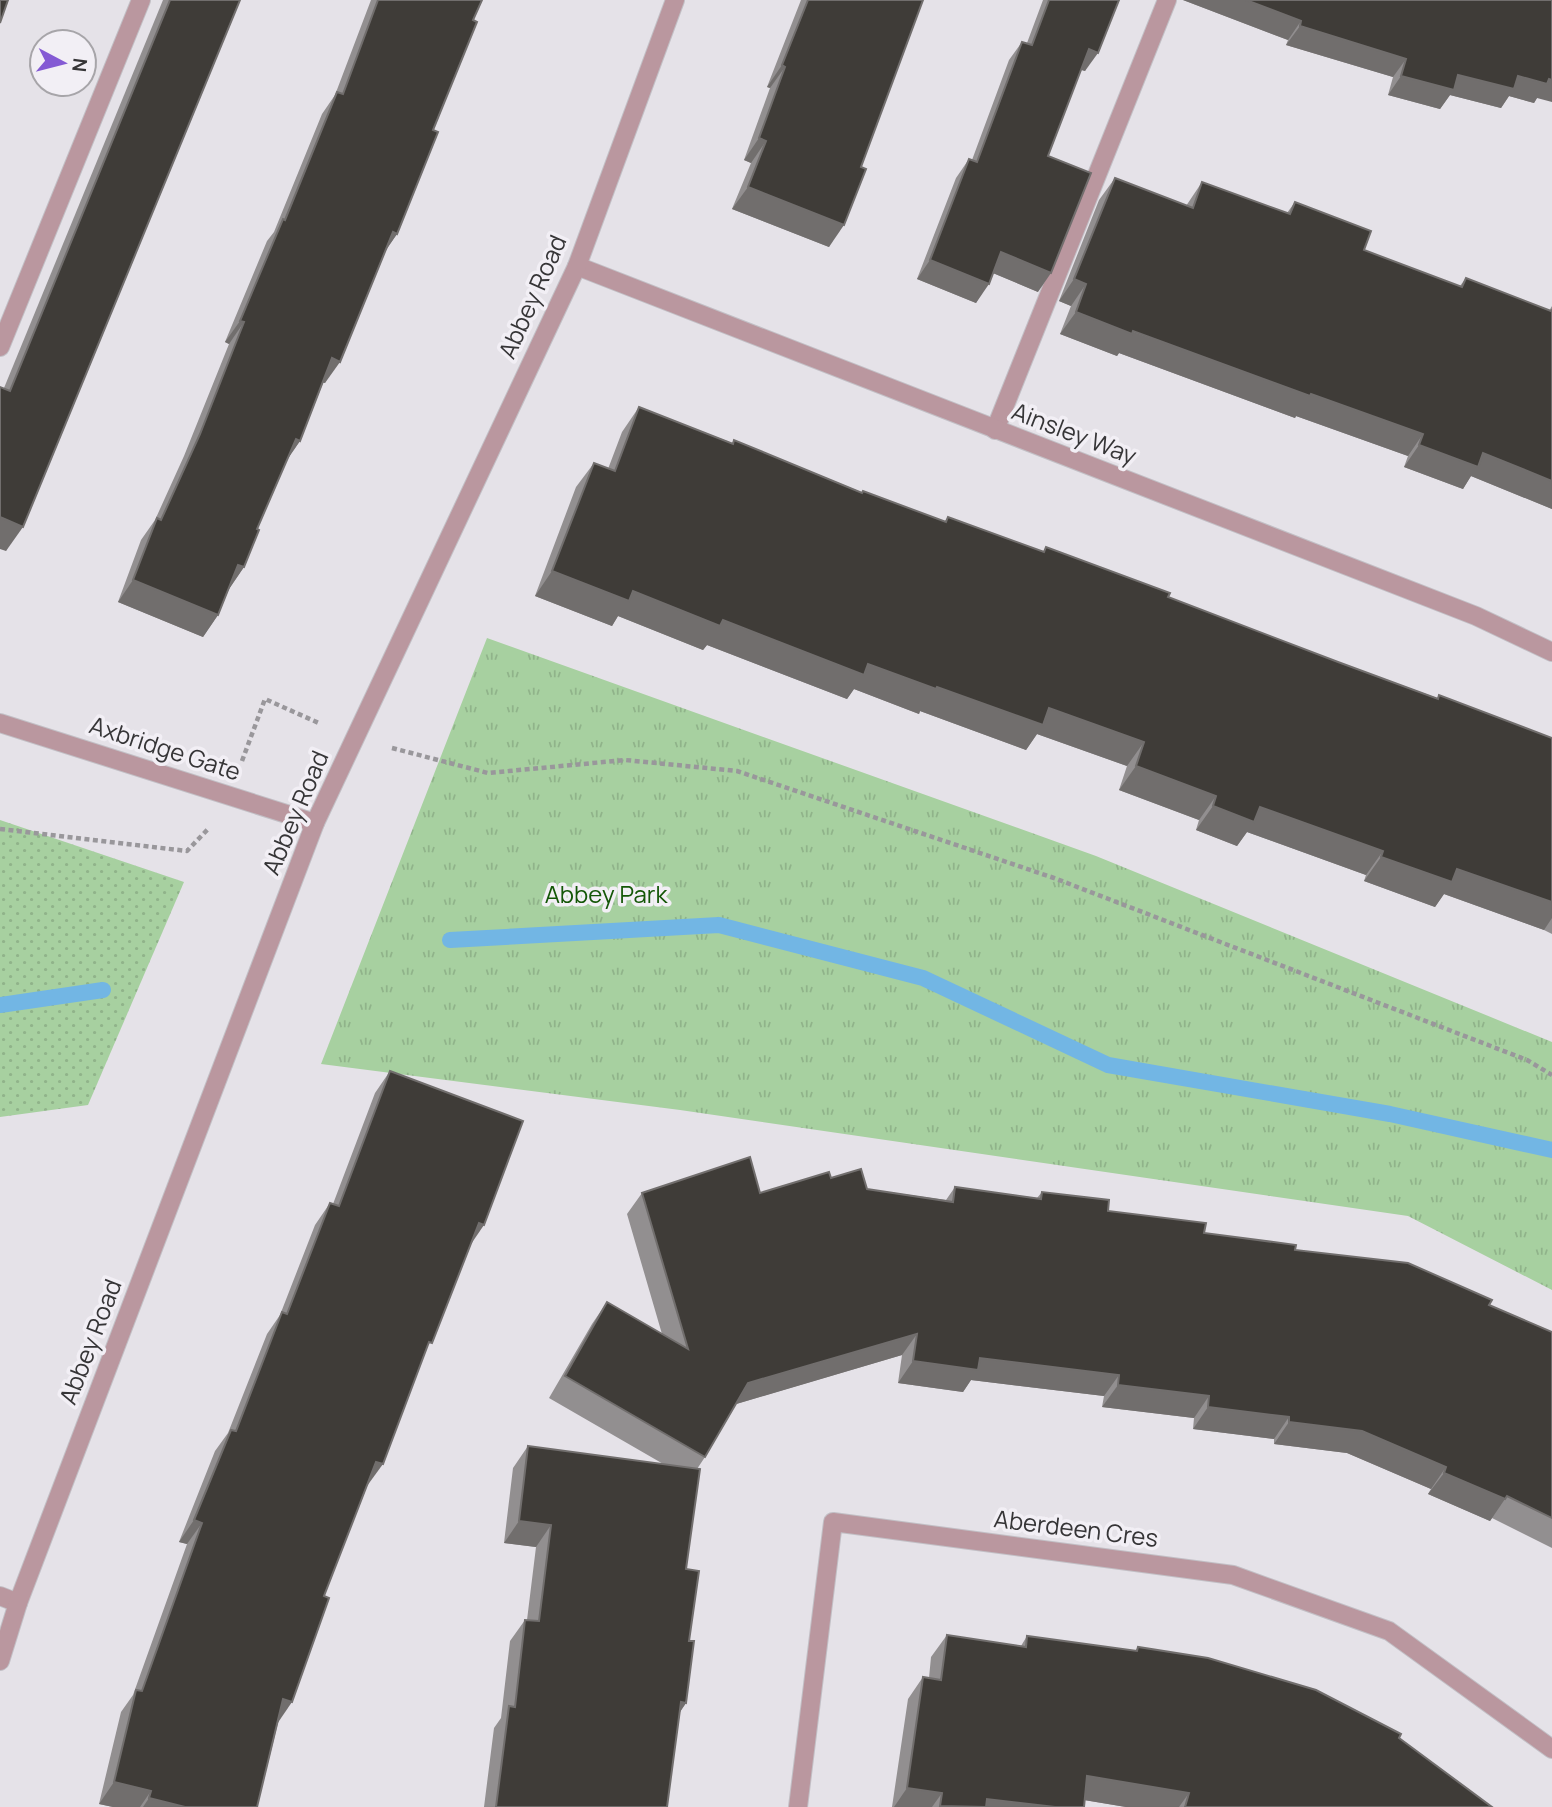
<svg xmlns="http://www.w3.org/2000/svg" width="1552" height="1807" font-family="Manrope,sans-serif">
<defs>
<pattern id="grass-dots" width="8" height="8" patternUnits="userSpaceOnUse" patternTransform="scale(1.75)"><rect width="8" height="8" fill="#a7d0a0"/><path d="M2 2h.1M6 6h.1" fill="none" stroke="#90b38a" stroke-width="1.8" stroke-linecap="round"/></pattern>
<pattern id="park-tufts" width="24" height="20" patternUnits="userSpaceOnUse" patternTransform="scale(1.75)"><rect width="24" height="20" fill="#a7d0a0"/><path d="M3 7l-1-3M5 7V3M7 7l1-3M15 17l-1-3M17 17v-4M19 17l1-3" fill="none" stroke="#90b38a"/></pattern>
</defs>
<rect width="100%" height="100%" fill="#e5e2e8"/>
<polygon fill="url(#grass-dots)" points="0,820 184,882 88,1105 0,1117"/>
<polygon fill="url(#park-tufts)" points="487,638 1096,856 1552,1042 1552,1290 1408,1216 680,1110 321,1064"/>
<g fill="none" stroke-linecap="round" stroke-linejoin="round">
<g stroke="#72b6e4" stroke-width="16">
<polyline points="450,940 719,925 923,978 1108,1065 1390,1114 1552,1150"/>
<polyline points="0,1005 103,990"/>
</g>
<defs>
<g id="service">
<polyline points="0,347 141,0"/>
<polyline points="995,430 1167,0"/>
</g>
<g id="minor">
<polyline points="577,266 1476,616 1552,652"/>
<polyline points="0,723 315,823"/>
<polyline points="0,1596 18,1603"/>
<polyline points="798,1807 833,1522 1233,1575 1389,1631 1552,1749"/>
</g>
<polyline id="tertiary" points="0,1661 18,1603 315,823 577,266 675,0"/>
</defs>
<use href="#service" stroke="#c2bfc5" stroke-width="20"/>
<use href="#minor" stroke="#c2bfc5" stroke-width="20"/>
<use href="#tertiary" stroke="#c2bfc5" stroke-width="20"/>
<g stroke="#99979b" stroke-width="4.5" stroke-dasharray="5 3.5" stroke-linecap="butt">
<polyline points="392,748 488,773 625,760 737,771 1054,878 1527,1060 1552,1075"/>
<polyline points="242,761 265,699 321,724"/>
<polyline points="0,829 187,851 209,828"/>
</g>
<use href="#service" stroke="#ba979f" stroke-width="18"/>
<use href="#minor" stroke="#ba979f" stroke-width="18"/>
<use href="#tertiary" stroke="#ba979f" stroke-width="18"/>
</g>
<g fill="#928f90">
<polygon points="163,0 240,0 6,551 4,388"/>
<polygon points="371,0 482,0 473,20 433,130 397,234 385,251 325,383 323,383 300,441 287,459 257,529 244,567 229,589 218,615 203,637 118,602 141,540 155,520 184,456 229,344 225,342 267,241 274,232 322,114 335,95"/>
<polygon points="801,0 923,0 829,247 732,209 751,163 744,160 770,88 767,87"/>
<polygon points="1043,0 1119,0 1085,71 1081,70 1048,156 1038,292 993,273 976,303 917,279 956,178 969,159 972,160 1009,60 1022,42 1027,43"/>
<polygon points="1183,0 1552,0 1537,98 1534,103 1509,96 1501,108 1450,95 1440,109 1388,95 1393,77 1286,45 1288,40"/>
<polygon points="1115,178 1186,206 1202,182 1287,213 1295,202 1364,250 1460,286 1466,278 1549,311 1552,306 1552,509 1471,476 1463,489 1404,467 1408,456 1296,416 1295,418 1119,353 1117,356 1060,334 1071,306 1059,301 1099,200"/>
<polygon points="639,407 732,443 734,440 861,492 944,522 948,517 1043,552 1046,547 1168,597 1338,662 1437,698 1439,695 1552,738 1552,934 1544,930 1444,894 1435,907 1364,881 1366,875 1247,832 1237,846 1196,830 1199,820 1119,790 1127,766 1037,734 1026,750 920,711 919,714 854,689 847,699 707,645 703,650 618,616 612,626 535,596 576,487 594,463 608,469 622,432"/>
<polygon points="390,1071 470,1247 367,1486 324,1596 278,1723 257,1807 113,1807 99,1804 121,1712 133,1695 187,1544 179,1542 215,1451 228,1433 267,1334 280,1315 315,1225 330,1203 333,1204 375,1093"/>
<polygon points="831,1178 867,1189 946,1200 955,1187 1037,1198 1042,1192 1108,1211 1204,1233 1295,1250 1489,1305 1552,1332 1552,1548 1492,1518 1490,1521 1428,1494 1431,1489 1347,1453 1274,1444 1274,1439 1193,1429 1194,1418 1102,1407 1104,1396 971,1380 963,1392 898,1383 902,1355 736,1404 705,1457 697,1469 686,1569 689,1641 686,1703 680,1712 667,1807 484,1807 494,1728 501,1718 510,1641 525,1620 527,1620 536,1547 504,1543 513,1468 528,1446 665,1465 549,1398 592,1324 607,1302 662,1334 627,1214 642,1193 760,1193"/>
<polygon points="947,1635 1021,1646 1027,1636 1135,1651 1138,1647 1399,1738 1492,1807 1126,1807 1084,1800 1084,1807 892,1807 908,1699 923,1677 929,1678 931,1657"/>
</g>
<g fill="#716e6d">
<polygon points="1183,0 1246,0 1301,21 1288,40"/>
<polygon points="1300,26 1406,59 1393,77 1286,45"/>
<polygon points="1089,49 1098,53 1085,71 1076,68"/>
<polygon points="782,65 785,67 770,88 767,87"/>
<polygon points="1458,75 1518,76 1552,80 1552,102 1537,98 1534,103 1509,96 1501,108 1450,95 1440,109 1388,95 1401,76"/>
<polygon points="759,138 766,141 751,163 744,160"/>
<polygon points="748,187 844,225 829,247 732,209"/>
<polygon points="393,232 397,234 382,256"/>
<polygon points="1001,252 1051,273 1038,292 988,271"/>
<polygon points="930,260 989,284 976,303 917,279"/>
<polygon points="1074,279 1086,284 1071,306 1059,301"/>
<polygon points="1076,312 1311,394 1423,434 1408,456 1296,416 1295,418 1119,353 1117,356 1060,334"/>
<polygon points="240,321 244,322 229,344 225,342"/>
<polygon points="332,358 340,362 325,383 317,380"/>
<polygon points="296,439 300,441 285,463"/>
<polygon points="1419,445 1483,453 1552,481 1552,509 1471,476 1463,489 1404,467"/>
<polygon points="0,517 23,527 6,551 0,549"/>
<polygon points="238,565 244,567 229,589 223,587"/>
<polygon points="552,571 633,591 723,620 868,664 937,687 1049,708 1144,742 1127,766 1037,734 1026,750 920,711 919,714 854,689 847,699 707,645 703,650 618,616 612,626 535,596"/>
<polygon points="133,580 218,615 203,637 118,602"/>
<polygon points="1136,766 1216,796 1199,820 1119,790"/>
<polygon points="1213,806 1260,807 1383,851 1366,875 1247,832 1237,846 1196,830"/>
<polygon points="1381,857 1457,869 1552,902 1552,918 1544,930 1444,894 1435,907 1364,881"/>
<polygon points="479,1223 484,1225 469,1247"/>
<polygon points="917,1334 902,1355 733,1405 748,1383"/>
<polygon points="980,1358 1119,1375 1104,1396 971,1380 963,1392 898,1383 913,1361"/>
<polygon points="1118,1385 1209,1396 1194,1418 1102,1407"/>
<polygon points="1208,1407 1289,1417 1274,1439 1193,1429"/>
<polygon points="1289,1422 1362,1431 1446,1467 1431,1489 1347,1453 1274,1444"/>
<polygon points="376,1462 383,1464 367,1486"/>
<polygon points="1444,1473 1505,1499 1490,1521 1428,1494"/>
<polygon points="194,1520 202,1523 187,1544 179,1542"/>
<polygon points="519,1521 551,1525 536,1547 504,1543"/>
<polygon points="283,1699 292,1702 277,1724"/>
<polygon points="681,1702 686,1703 671,1725"/>
<polygon points="1087,1776 1189,1793 1179,1807 1126,1807 1072,1798"/>
<polygon points="114,1782 151,1791 140,1807 113,1807 99,1804"/>
<polygon points="907,1788 942,1793 932,1807 894,1807"/>
<polygon points="149,1798 185,1807 143,1807"/>
<polygon points="987,1799 1055,1807 981,1807"/>
</g>
<g fill="#3f3c38" stroke="#716e6d" stroke-width="2">
<polygon points="0,0 8,0 0,23"/>
<polygon points="170,0 240,0 23,527 0,517 0,387 10,391"/>
<polygon points="378,0 482,0 473,20 477,22 433,130 438,132 397,234 393,232 340,362 332,358 300,441 296,439 257,529 259,530 244,567 238,565 218,615 133,580 157,518 161,520 200,434 244,322 240,321 283,219 285,220 337,92 343,94"/>
<polygon points="808,0 923,0 861,167 866,169 844,225 748,187 766,141 759,138 785,67 782,65"/>
<polygon points="1049,0 1119,0 1098,53 1089,49 1048,156 1091,173 1051,273 1001,252 989,284 930,260 969,159 977,162 1022,42 1032,45"/>
<polygon points="1246,0 1552,0 1552,80 1549,79 1547,84 1518,76 1514,89 1458,75 1454,90 1401,76 1406,59 1300,26 1301,21"/>
<polygon points="1115,178 1193,208 1202,182 1290,214 1295,202 1371,231 1364,250 1462,287 1466,278 1551,311 1552,310 1552,481 1483,453 1478,467 1419,445 1423,434 1311,394 1310,396 1133,331 1132,334 1076,312 1086,284 1074,279"/>
<polygon points="639,407 733,444 734,440 862,493 863,491 946,522 948,517 1044,552 1046,547 1170,593 1168,597 1338,662 1438,699 1439,695 1552,738 1552,902 1457,869 1452,882 1381,857 1383,851 1260,807 1254,822 1213,806 1216,796 1136,766 1144,742 1049,708 1043,725 937,687 936,689 868,664 864,675 723,620 720,626 633,591 629,601 552,571 594,463 615,471"/>
<polygon points="390,1071 523,1121 484,1225 479,1223 432,1343 429,1342 383,1464 376,1462 324,1596 329,1598 292,1702 283,1699 257,1807 185,1807 149,1798 151,1791 114,1782 136,1690 142,1691 202,1523 194,1520 231,1430 236,1431 282,1312 287,1314 330,1203 339,1206"/>
<polygon points="750,1157 760,1193 829,1172 831,1178 861,1169 867,1189 953,1202 955,1187 1041,1199 1042,1192 1109,1200 1108,1211 1206,1223 1204,1233 1296,1245 1295,1250 1408,1263 1492,1300 1489,1305 1552,1332 1552,1518 1507,1496 1505,1499 1444,1473 1446,1467 1362,1431 1289,1422 1289,1417 1208,1407 1209,1396 1118,1385 1119,1375 980,1358 978,1370 913,1361 917,1334 748,1383 705,1457 565,1376 607,1302 688,1349 642,1193"/>
<polygon points="528,1446 700,1469 686,1569 699,1571 689,1641 694,1641 686,1703 681,1702 667,1807 496,1807 509,1706 515,1707 525,1620 539,1621 551,1525 519,1521"/>
<polygon points="947,1635 1026,1647 1027,1636 1137,1651 1138,1647 1208,1658 1316,1690 1401,1734 1399,1738 1492,1807 1185,1807 1189,1793 1087,1776 1084,1807 1055,1807 987,1799 986,1807 940,1806 942,1793 907,1788 923,1677 941,1680"/>
</g>
<g text-anchor="middle" stroke-width="7" stroke-linejoin="round" paint-order="stroke">
<g font-size="24" fill="#363537" stroke="#f2eff5">
<text transform="translate(533 297) rotate(-66)" y="8">Abbey Road</text>
<text transform="translate(1074 434) rotate(21)" y="8">Ainsley Way</text>
<text transform="translate(165 749) rotate(18)" y="8">Axbridge Gate</text>
<text transform="translate(296 813) rotate(-67)" y="8">Abbey Road</text>
<text transform="translate(91 1342) rotate(-69)" y="8">Abbey Road</text>
<text transform="translate(1076 1529) rotate(7)" y="8">Aberdeen Cres</text>
</g>
<g font-size="24" fill="#145707" stroke="#f2eff5">
<text x="606" y="903">Abbey Park</text>
</g>
</g>
<g transform="translate(63 63) rotate(97)"><circle r="33" fill="#f2eff5" stroke="#a7a5a9" stroke-width="2"/>
<path d="M0-5L12 26L0 18L-12 26Z" fill="#845ad4"/>
<text y="-10" font-size="19" font-weight="bold" text-anchor="middle" fill="#363537">N</text>
</g>
</svg>
